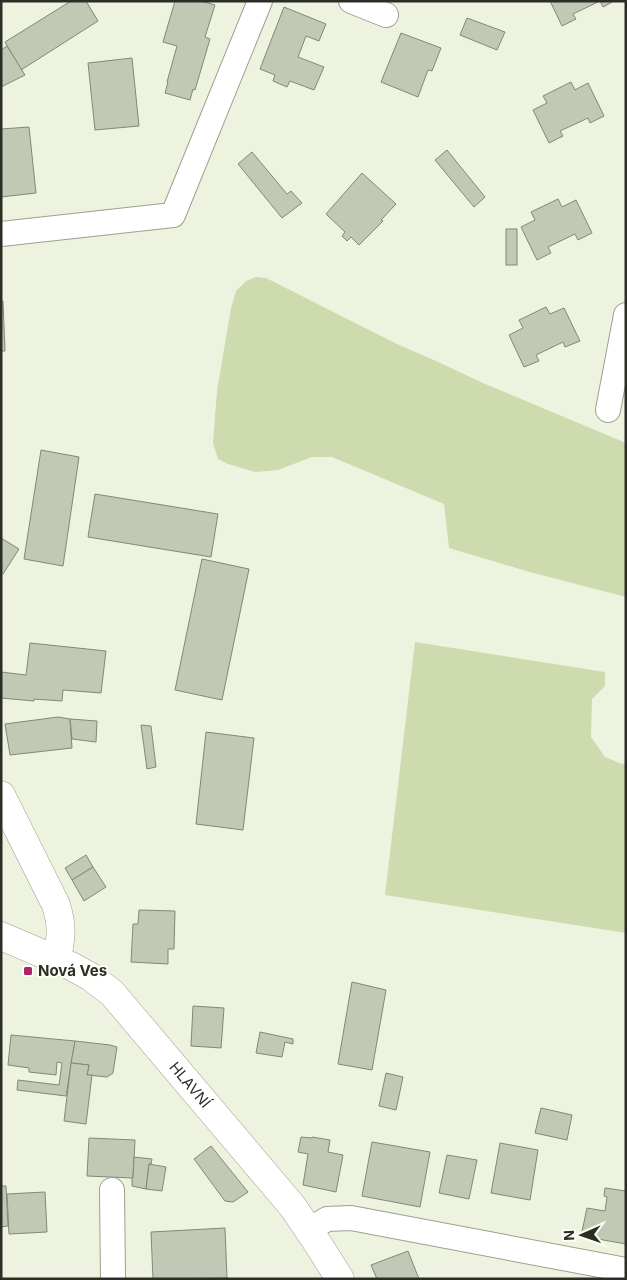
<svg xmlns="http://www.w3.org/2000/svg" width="627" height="1280" font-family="Inter,sans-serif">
<rect width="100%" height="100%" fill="#edf3de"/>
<g fill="#cedbaf">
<polygon points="256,277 266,278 399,345 436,361 483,383 626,443 626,597 526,571 449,548 444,504 332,457 312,457 278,470 255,472 228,464 218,459 213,443 217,391 231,308 236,291 246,281"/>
<polygon points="415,642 605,672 605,686 592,699 591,737 605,757 622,764 626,763 626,933 385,895"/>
</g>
<g fill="#c1c8b3" stroke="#828875">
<polygon points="71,1 86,1 98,21 21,70 5,42"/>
<polygon points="175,1 201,1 215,5 205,37 210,39 195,90 193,89 190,100 165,93 168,82 167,82 177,46 163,42"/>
<polygon points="550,1 614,1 603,7 600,1 573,14 576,19 562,26"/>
<polygon points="284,7 326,24 319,41 306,36 298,57 324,67 314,90 290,81 287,87 273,81 275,75 260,69"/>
<polygon points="467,18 505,32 497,50 460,35"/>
<polygon points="401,33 441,48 432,71 428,70 418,97 381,82"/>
<polygon points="7,46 25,75 1,87 1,50"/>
<polygon points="132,58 139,126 95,130 88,63"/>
<polygon points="571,82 575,90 588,83 604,116 590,123 588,118 560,131 563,136 549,143 533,110 547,103 543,96"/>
<polygon points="29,127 36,193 1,197 1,129"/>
<polygon points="447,150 485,197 474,207 435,160"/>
<polygon points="252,152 287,194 291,191 302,203 282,218 238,164"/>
<polygon points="362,173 396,204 381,220 383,221 359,245 351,237 347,241 342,236 345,232 326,214"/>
<polygon points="558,199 562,207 576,200 592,233 578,240 575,234 548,247 551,253 537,260 521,227 535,220 531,212"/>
<rect x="506" y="229" width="11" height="36"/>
<polygon points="1,301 3,301 5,351 1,351"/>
<polygon points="546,307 550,314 564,308 580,341 565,347 563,342 536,355 539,361 524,367 509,335 523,328 519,320"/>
<polygon points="41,450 79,457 63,566 24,559"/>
<polygon points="95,494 218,514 211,557 88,537"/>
<polygon points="1,538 19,549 3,574 1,573"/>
<polygon points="202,559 249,569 222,700 175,690"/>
<polygon points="30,643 106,651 101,693 63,690 62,701 34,699 34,701 1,698 1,672 26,675"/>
<polygon points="58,717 70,719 72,748 10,755 5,724"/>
<polygon points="70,719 97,721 96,742 72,739"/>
<polygon points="141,725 151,726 156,767 147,769"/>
<polygon points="206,732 254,738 243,830 196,824"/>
<polygon points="86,855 93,867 72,880 65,868"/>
<polygon points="93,867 106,887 84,901 72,880"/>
<polygon points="139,910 175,911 174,949 168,949 168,964 131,962 133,924 138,924"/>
<polygon points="352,982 386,990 372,1070 338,1064"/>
<polygon points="193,1006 224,1008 221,1048 191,1046"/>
<polygon points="260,1032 293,1039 293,1044 285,1042 282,1057 256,1053"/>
<polygon points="11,1035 75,1041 66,1096 17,1090 18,1080 59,1085 62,1063 57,1062 56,1075 29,1072 29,1068 8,1065"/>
<polygon points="75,1041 110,1045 117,1047 113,1073 107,1077 87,1075 89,1065 71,1063"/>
<polygon points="71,1063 89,1065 87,1075 92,1075 86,1124 64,1121"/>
<polygon points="386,1073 403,1077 396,1110 379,1106"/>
<polygon points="541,1108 572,1115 567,1140 535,1133"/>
<polygon points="301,1137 312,1138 312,1137 330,1140 328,1152 343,1155 336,1192 303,1185 308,1154 298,1152"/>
<polygon points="89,1138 135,1140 133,1178 87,1176"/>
<polygon points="372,1142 430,1152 420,1207 362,1196"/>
<polygon points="500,1143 538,1150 530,1200 491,1193"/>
<polygon points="211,1146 248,1192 233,1202 225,1201 194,1159"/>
<polygon points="447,1155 477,1160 469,1199 439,1193"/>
<polygon points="134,1157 152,1159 151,1164 149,1164 146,1189 132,1186 132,1178 133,1178"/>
<polygon points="149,1164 166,1167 162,1191 146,1189"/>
<polygon points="1,1186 6,1186 8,1226 1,1227"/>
<polygon points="605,1188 626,1191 626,1244 581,1236 587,1208 605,1211 607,1197 604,1196"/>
<polygon points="45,1192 47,1232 9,1234 7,1194"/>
<polygon points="225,1228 227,1278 153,1279 151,1232"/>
<polygon points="408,1251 419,1279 377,1279 371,1265"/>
</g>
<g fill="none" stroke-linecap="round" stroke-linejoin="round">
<defs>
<g id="street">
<polyline points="351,1 386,15"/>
<polyline points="1,234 173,215 260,1"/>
<polyline points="608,410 626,315"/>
<polyline points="112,1190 113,1279"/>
<polyline points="309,1230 327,1219 351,1218 626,1270"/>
</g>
<g id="secondary">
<path d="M1 795 56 905C63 928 61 936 57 959"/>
<path id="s1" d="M1 936 71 966 91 977 112 993 293 1207 318 1244 340 1279"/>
</g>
</defs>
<use href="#street" stroke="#9ca18e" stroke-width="26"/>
<use href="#secondary" stroke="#9ca18e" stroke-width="29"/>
<use href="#street" stroke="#fff" stroke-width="24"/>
<use href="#secondary" stroke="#fff" stroke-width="28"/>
</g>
<rect fill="#ac256a" stroke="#fcfff6" stroke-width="2" x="23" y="966" width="10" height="10" rx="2.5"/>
<g text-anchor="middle" stroke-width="4" stroke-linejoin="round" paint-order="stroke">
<g font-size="15" font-weight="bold" fill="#2c2e26" stroke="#fcfff6" text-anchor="start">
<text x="38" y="976">Nová Ves</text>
</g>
<g font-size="15" fill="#2c2e26" stroke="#fcfff6">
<text dy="5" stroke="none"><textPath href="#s1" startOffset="246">HLAVNÍ</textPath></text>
</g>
</g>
<rect width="627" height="1280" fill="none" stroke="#2c2e26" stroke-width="5"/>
<g transform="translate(582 1235) rotate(268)" stroke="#fcfff6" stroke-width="4" paint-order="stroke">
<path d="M0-4L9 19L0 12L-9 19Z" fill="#2c2e26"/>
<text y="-8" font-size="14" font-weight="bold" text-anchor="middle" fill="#2c2e26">N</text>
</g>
</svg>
